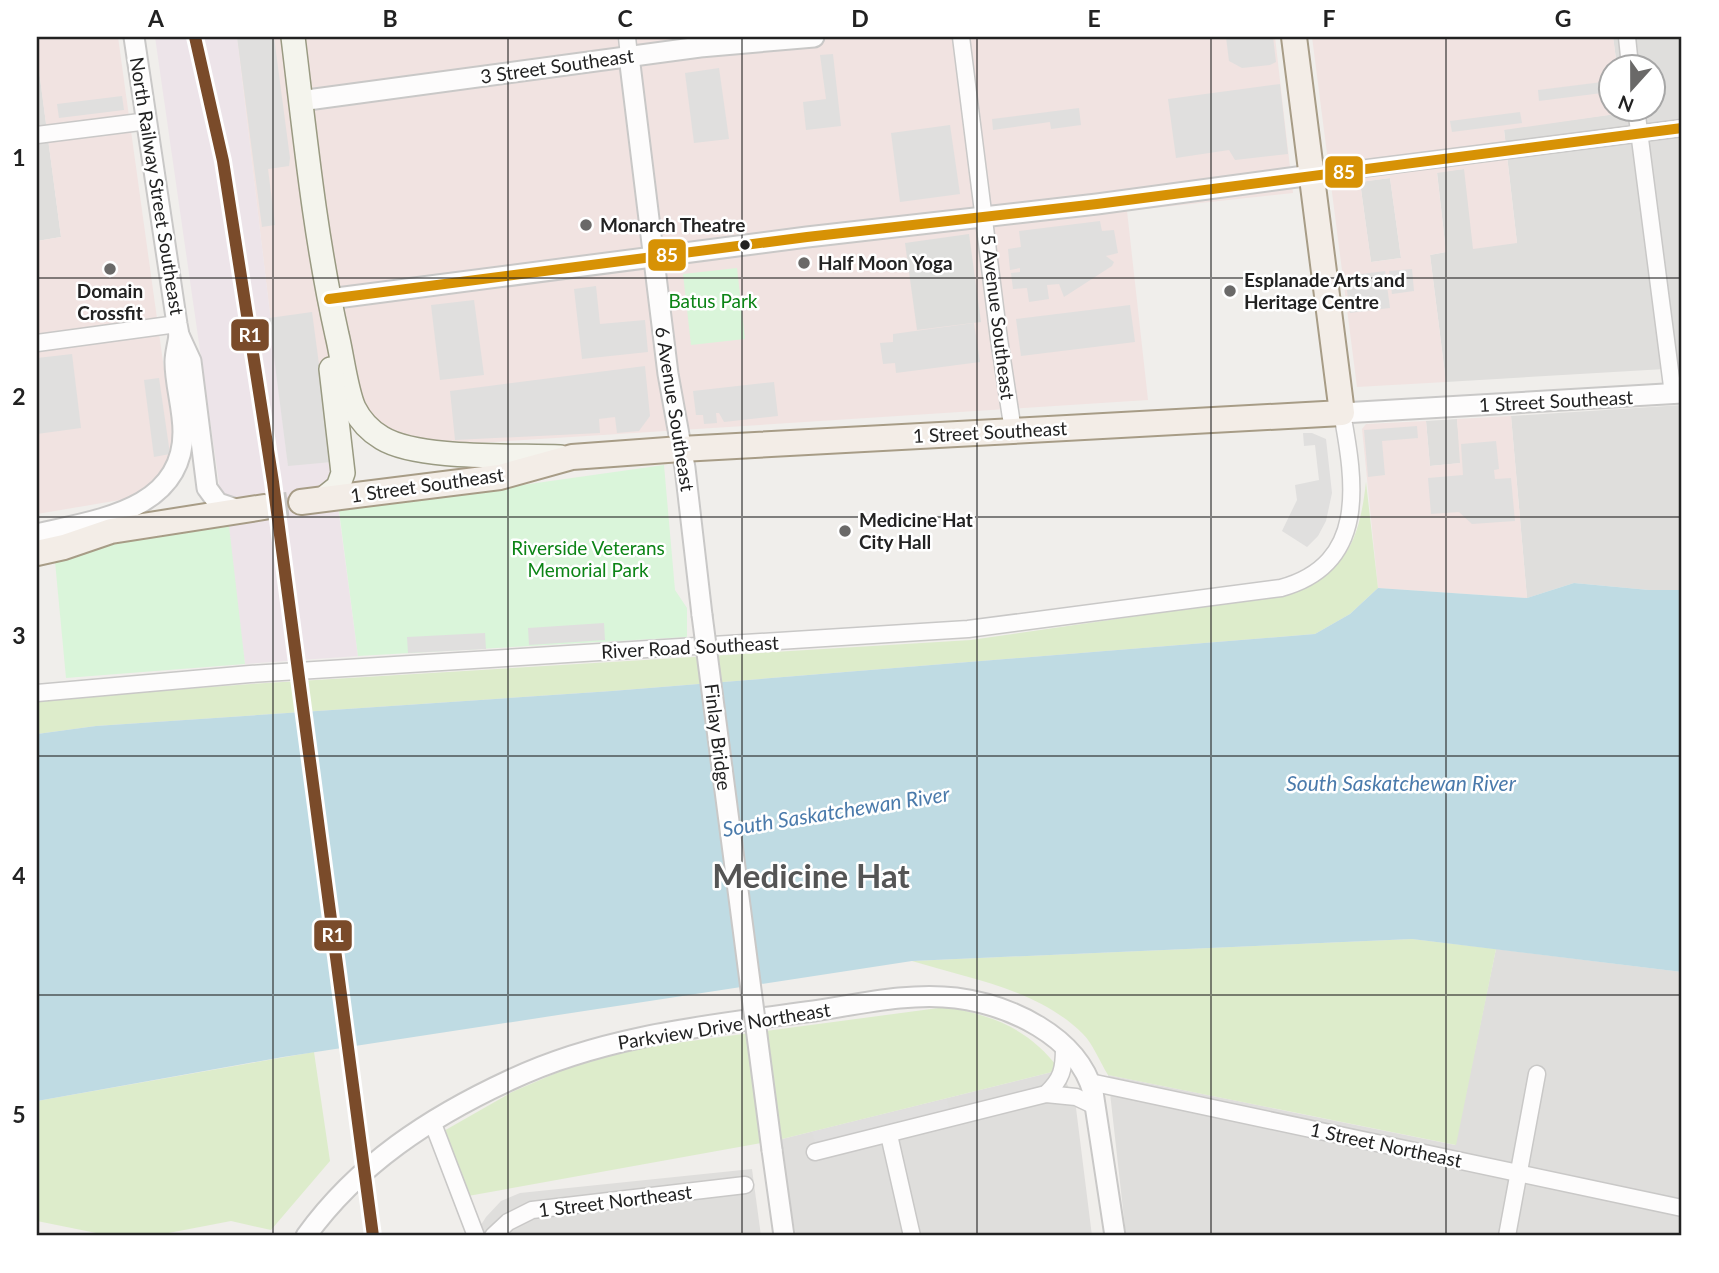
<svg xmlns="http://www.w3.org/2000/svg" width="1719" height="1273" font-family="Lato,sans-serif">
<rect width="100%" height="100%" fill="#f0eeeb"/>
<g fill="#dfdedc">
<polygon points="1613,37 1682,37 1682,368 1446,382 1430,255 1446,252 1437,172 1464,169 1517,243 1504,129 1623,113 1623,109 1652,108 1652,66 1617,66"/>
<polygon points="37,55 61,237 37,241"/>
<polygon points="1390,178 1401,258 1371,262 1360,182"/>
<polygon points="1682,405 1682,590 1649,590 1574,583 1527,598 1511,416"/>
<polygon points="1457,419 1461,463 1430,466 1426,421"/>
<polygon points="1496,949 1682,972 1682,1236 1126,1236 1108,1075 1455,1145"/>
<polygon points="1060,1070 1075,1100 1092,1236 796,1236 778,1140"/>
<polygon points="752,1169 761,1236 474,1236 486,1217 501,1201 520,1193"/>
</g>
<g fill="#f1e3e1" fill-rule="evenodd">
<polygon points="37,37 118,37 173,434 172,446 164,468 157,478 138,492 126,499 37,514 37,241 61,237 37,56"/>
<polygon points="237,37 1275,37 1293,193 1127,211 1148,400 431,446 386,430 368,412 362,401 288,466"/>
<path d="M1312 37H1613L1617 66H1610V108L1623 109V113L1504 130 1517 243 1473 249 1464 169 1437 173 1446 252 1430 255 1446 382 1357 387ZM1390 178 1401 258 1371 262 1360 182Z"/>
<polygon points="1511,416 1527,598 1378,588 1362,429 1366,424 1426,421 1430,466 1460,463 1457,419"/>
</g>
<polygon fill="#ede4e9" points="155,37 237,37 288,465 332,462 358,656 245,664"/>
<polygon fill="#dededc" points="969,234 981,322 917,330 905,243"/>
<g fill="#ddeccb">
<path d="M1366 482 1378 588 1350 614 1315 634 612 691 96 726 37 734V701L64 698 251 684 971 640 1282 595C1345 575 1359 544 1366 482Z"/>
<path d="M1412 939 1496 949 1456 1145 1108 1075C1100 1062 1093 1044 1083 1034 1038 989 970 979 912 961Z"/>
<path d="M946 1007C995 1016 1029 1029 1060 1070L778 1140 468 1196 442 1132 512 1092 577 1064 631 1049Z"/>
<polygon points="314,1052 330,1161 271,1230 231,1221 153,1236 111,1236 37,1221 37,1101"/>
</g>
<g fill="#daf5da">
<polygon points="737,268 745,339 691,345 683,274"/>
<polygon points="664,465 675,590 687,608 687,637 358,656 339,511"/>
<polygon points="229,526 245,664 66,678 54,551"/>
</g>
<g fill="#e0dfde">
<polygon points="237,37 274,37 290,158 289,166 268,169 275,225 262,227"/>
<polygon points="1226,37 1273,37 1276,62 1270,65 1242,68 1229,61"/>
<polygon points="833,54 841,126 806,130 803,102 826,99 820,55"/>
<polygon points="719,68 729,139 694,143 685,73"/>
<polygon points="1610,81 1610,92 1539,101 1538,90"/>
<polygon points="1280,84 1288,154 1235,160 1229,150 1176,158 1168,99"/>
<polygon points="122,96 124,110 59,118 57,104"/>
<polygon points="1079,108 1081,125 1051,129 1050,122 993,130 992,119"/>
<polygon points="1520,112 1522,123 1452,132 1450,121"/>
<polygon points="950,125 960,194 900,202 891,133"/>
<polygon points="1100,221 1102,231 1114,230 1118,253 1106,256 1114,262 1112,266 1064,297 1059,284 1047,285 1049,299 1029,302 1027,288 1013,289 1011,273 1020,272 1020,268 1010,270 1008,249 1021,247 1019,231"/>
<polygon points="1412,269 1414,291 1392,294 1389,271"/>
<polygon points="1385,271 1390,308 1350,313 1345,276"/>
<polygon points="596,286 600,324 645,320 648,352 582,359 574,289"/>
<polygon points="474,300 484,375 440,380 431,305"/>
<polygon points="1130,305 1135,342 1021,356 1016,319"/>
<polygon points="312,312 332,462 288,466 269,318"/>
<polygon points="974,323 980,362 896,373 895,363 883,364 880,343 893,342 893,334"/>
<polygon points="72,354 81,428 37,434 37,358"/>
<polygon points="645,366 650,416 639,431 617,433 615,417 599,419 600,433 455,440 450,391"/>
<polygon points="159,378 170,454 154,457 144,380"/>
<polygon points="774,382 778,416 724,422 719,413 716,413 717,423 704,424 703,415 696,415 693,391"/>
<polygon points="1417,426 1418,438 1382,441 1385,475 1368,477 1364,430"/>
<polygon points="1303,433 1312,433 1326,439 1332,493 1326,521 1318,536 1307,547 1282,531 1297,500 1295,485 1319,480 1315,445 1304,446"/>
<polygon points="1496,441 1499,469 1494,470 1495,479 1511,478 1515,521 1472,524 1459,512 1431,514 1428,478 1463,475 1461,444"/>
<polygon points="604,623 605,640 529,645 528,628"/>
<polygon points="485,633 486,649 408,653 407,637"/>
<polygon points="947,1099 950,1113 816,1147 812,1132"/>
</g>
<polygon fill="#bfdbe3" points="1574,583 1649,590 1682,590 1682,972 1412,939 912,961 283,1057 37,1101 37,734 96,726 612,691 1315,634 1350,614 1378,588 1527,598"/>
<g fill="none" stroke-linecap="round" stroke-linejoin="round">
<polyline stroke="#c7c5c3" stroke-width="24" stroke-dasharray="24 12" stroke-linecap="butt" points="264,507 301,502"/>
<defs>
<g id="minor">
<polyline points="627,37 629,56"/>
<polyline points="961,37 999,339 1013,431"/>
<polyline points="1627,37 1630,66"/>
<polyline points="1636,108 1673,394"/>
<polyline points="37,135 148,121"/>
<polyline points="1312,175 1682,128"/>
<polyline points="37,343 177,324"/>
<path d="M37 693 250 674 968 629 1281 588C1368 564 1355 483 1342 413"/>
<polyline points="1090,1082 1682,1208"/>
<path d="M1046 1094C1062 1079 1064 1069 1064 1048"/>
<polyline points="432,1121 476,1236"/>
<polyline points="889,1135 912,1236"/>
<polyline points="815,1152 1046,1094 1076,1097 1095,1106"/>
<polyline points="493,1236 508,1222 532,1210 745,1185"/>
<polyline points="1507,1236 1537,1074"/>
</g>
<g id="tertiary">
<polyline points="134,37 177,324 179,335 191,361 207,488 218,503 239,510"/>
<polyline points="629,56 668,374 685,468 702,615"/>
<polyline points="300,101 700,47 814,37"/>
<polyline points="329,299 807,237 1097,204 1312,175"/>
<polyline points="1342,413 1682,393"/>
<path d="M37 534C95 520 183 511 183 432 183 408 175 385 175 362 175 353 178 344 179 335"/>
<polyline points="772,1150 784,1236"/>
<path d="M306 1236C358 1164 430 1117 510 1080 605 1035 711 1025 814 1011 860 1004 910 992 956 998 1009 1005 1077 1035 1093 1092L1115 1236"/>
</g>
<g id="secondary">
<path d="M293 37C305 136 315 237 337 335 342 355 346 390 354 408 360 420 370 431 382 438 418 460 515 455 560 457"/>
<polyline points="323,499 338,487 343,473 331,369"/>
</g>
<g id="primary">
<polyline points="301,502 500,477 572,457 681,449 1342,413 1294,37"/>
<polyline points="37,553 64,547 111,531 264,507"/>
</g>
</defs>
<use href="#minor" stroke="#c9c8c7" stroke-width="19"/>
<use href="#tertiary" stroke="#c9c8c7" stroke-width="23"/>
<use href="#secondary" stroke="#999a82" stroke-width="26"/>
<use href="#primary" stroke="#a79c86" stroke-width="28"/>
<use href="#minor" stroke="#fdfcfc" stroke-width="16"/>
<use href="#tertiary" stroke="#fdfcfc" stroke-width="19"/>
<use href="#secondary" stroke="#f4f4ed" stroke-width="23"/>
<use href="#primary" stroke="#f3ede7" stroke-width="24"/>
<defs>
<polyline id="tertiary-bridge" points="702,615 772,1150"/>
</defs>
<use href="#tertiary-bridge" stroke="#c9c8c7" stroke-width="23" stroke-linecap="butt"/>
<use href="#tertiary-bridge" stroke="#fdfcfc" stroke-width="19"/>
<defs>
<polyline id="bus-1" points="329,299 807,237 1097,204 1682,128"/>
</defs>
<use href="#bus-1" stroke="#fff" stroke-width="16"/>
<use href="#bus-1" stroke="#d79205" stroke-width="10"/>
<defs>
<polyline id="rail-1" points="195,37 223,161 273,482 373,1236"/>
</defs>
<use href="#rail-1" stroke="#fff" stroke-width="18"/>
<use href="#rail-1" stroke="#7a4b2a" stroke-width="12"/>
</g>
<path fill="none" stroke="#222" stroke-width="2" stroke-opacity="0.55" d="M273 37V1236M508 37V1236M742 37V1236M977 37V1236M1211 37V1236M1446 37V1236M37 278H1682M37 517H1682M37 756H1682M37 995H1682"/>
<g fill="#6a6968" stroke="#fff" stroke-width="2.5">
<circle cx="586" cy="225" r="7"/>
<circle cx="804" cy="263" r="7"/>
<circle cx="110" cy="269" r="7"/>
<circle cx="1230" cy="291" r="7"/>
<circle cx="845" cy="531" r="7"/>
</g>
<circle fill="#222" stroke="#fff" stroke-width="2.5" cx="745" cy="245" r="6"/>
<g text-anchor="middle" stroke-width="5" stroke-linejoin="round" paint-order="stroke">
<g font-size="19" fill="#222" stroke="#fff">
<text transform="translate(557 66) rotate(-8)" y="7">3 Street Southeast</text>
<text transform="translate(157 186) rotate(81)" y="7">North Railway Street Southeast</text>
<text transform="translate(998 317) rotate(83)" y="7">5 Avenue Southeast</text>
<text transform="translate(1556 401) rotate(-3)" y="7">1 Street Southeast</text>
<text transform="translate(675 409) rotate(81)" y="7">6 Avenue Southeast</text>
<text transform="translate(990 432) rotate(-3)" y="7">1 Street Southeast</text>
<text transform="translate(427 485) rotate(-8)" y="7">1 Street Southeast</text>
<text transform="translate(690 647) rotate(-3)" y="7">River Road Southeast</text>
<text transform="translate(718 737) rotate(83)" y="7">Finlay Bridge</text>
<text transform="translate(724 1026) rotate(-9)" y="7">Parkview Drive Northeast</text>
<text transform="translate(1386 1145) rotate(12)" y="7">1 Street Northeast</text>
<text transform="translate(615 1201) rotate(-7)" y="7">1 Street Northeast</text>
</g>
<g font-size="19" font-weight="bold" fill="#222" stroke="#fff" text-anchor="start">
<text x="600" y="232">Monarch Theatre</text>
<text x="818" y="270">Half Moon Yoga</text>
<text x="1244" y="287">Esplanade Arts and<tspan x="1244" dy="22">Heritage Centre</tspan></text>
<text x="110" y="298" text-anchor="middle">Domain<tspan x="110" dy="22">Crossfit</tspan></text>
<text x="859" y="527">Medicine Hat<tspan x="859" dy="22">City Hall</tspan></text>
</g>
<g font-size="19" fill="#0c8416" stroke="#fff">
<text x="713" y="308">Batus Park</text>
<text x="588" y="555">Riverside Veterans<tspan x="588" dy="22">Memorial Park</tspan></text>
</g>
<g font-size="21" font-style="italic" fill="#4a7aab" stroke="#fff">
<text x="1401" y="791">South Saskatchewan River</text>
<text transform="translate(836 812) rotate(-9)" y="7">South Saskatchewan River</text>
</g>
<g font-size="33" font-weight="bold" fill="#555" stroke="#fff">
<text x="811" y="888">Medicine Hat</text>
</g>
</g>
<g stroke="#fff" stroke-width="2.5">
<rect x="1324" y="155" width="40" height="34" rx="7" fill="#d79205"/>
<rect x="647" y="238" width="40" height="34" rx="7" fill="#d79205"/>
<rect x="230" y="318" width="40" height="34" rx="7" fill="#7a4b2a"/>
<rect x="313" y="919" width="40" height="33" rx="7" fill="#7a4b2a"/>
</g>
<g font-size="19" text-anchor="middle" font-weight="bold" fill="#fff">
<text x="1344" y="179">85</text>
<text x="667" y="262">85</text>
<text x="250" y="342">R1</text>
<text x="333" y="942">R1</text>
</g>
<rect width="1719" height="1273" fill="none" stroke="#ffffff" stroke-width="77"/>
<g transform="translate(1632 88) rotate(201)"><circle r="33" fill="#ffffff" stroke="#a7a7a7" stroke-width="2"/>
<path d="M0-5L12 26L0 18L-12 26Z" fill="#6a6968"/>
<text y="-10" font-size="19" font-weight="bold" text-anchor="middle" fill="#222222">N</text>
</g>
<rect x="38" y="38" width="1642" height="1196" fill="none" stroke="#222" stroke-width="2.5"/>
<g font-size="23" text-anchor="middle" font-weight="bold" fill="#222">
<text x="156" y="27">A</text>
<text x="390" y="27">B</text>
<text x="625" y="27">C</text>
<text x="860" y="27">D</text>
<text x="1094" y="27">E</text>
<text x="1329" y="27">F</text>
<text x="1563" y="27">G</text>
<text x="19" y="166">1</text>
<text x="19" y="405">2</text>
<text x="19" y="644">3</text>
<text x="19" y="884">4</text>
<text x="19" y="1123">5</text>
</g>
</svg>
